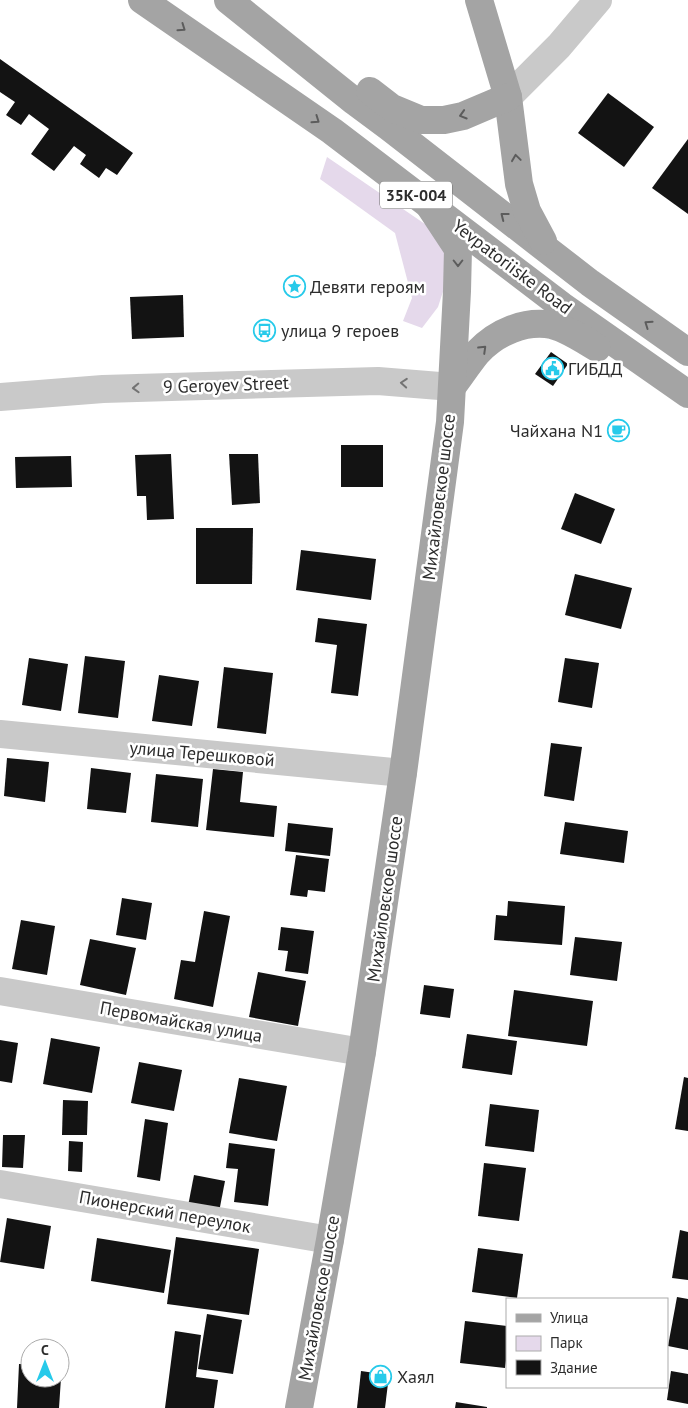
<svg xmlns="http://www.w3.org/2000/svg" width="688" height="1408" font-family="'PT Sans',sans-serif">
<rect width="100%" height="100%" fill="#fff"/>
<polygon fill="#e5d9eb" points="327,157 441,235 450,270 438,307 422,328 403,321 412,298 395,233 320,179"/>
<g fill="#131313">
<polygon points="0,59 133,153 117,175 106,168 99,178 80,164 86,155 74,146 54,171 31,154 49,129 29,114 21,125 6,115 15,102 0,92"/>
<polygon points="608,93 654,127 624,167 578,133"/>
<polygon points="688,139 688,214 652,188"/>
<polygon points="183,295 184,337 132,339 130,297"/>
<polygon points="551,352 568,364 553,386 535,374"/>
<rect x="341" y="445" width="42" height="42"/>
<polygon points="171,454 174,519 147,520 146,496 137,496 135,455"/>
<polygon points="229,454 258,454 260,503 232,505"/>
<polygon points="71,456 72,487 16,488 15,457"/>
<polygon points="575,493 615,509 601,544 561,529"/>
<polygon points="196,528 253,528 252,584 196,584"/>
<polygon points="301,550 376,559 371,600 296,590"/>
<polygon points="575,574 632,588 621,629 565,615"/>
<polygon points="318,618 367,624 358,696 331,693 337,645 315,642"/>
<polygon points="85,656 125,661 118,718 78,713"/>
<polygon points="29,658 68,664 61,711 22,705"/>
<polygon points="565,658 599,663 592,708 558,702"/>
<polygon points="224,667 273,673 266,734 217,728"/>
<polygon points="159,675 199,681 192,726 152,721"/>
<polygon points="551,743 582,747 574,801 544,796"/>
<polygon points="7,758 49,762 45,802 4,796"/>
<polygon points="91,768 131,773 126,813 87,809"/>
<polygon points="213,769 243,772 240,802 277,806 274,837 206,830"/>
<polygon points="156,774 203,779 198,827 151,822"/>
<polygon points="565,822 628,831 624,863 560,854"/>
<polygon points="288,823 333,828 330,856 285,851"/>
<polygon points="296,855 329,859 325,892 308,890 307,897 290,895"/>
<polygon points="122,898 152,903 146,940 116,935"/>
<polygon points="508,901 565,906 562,945 494,940 496,915 507,916"/>
<polygon points="204,911 230,916 213,1007 174,999 181,960 195,962"/>
<polygon points="21,920 55,926 47,975 12,969"/>
<polygon points="281,927 314,931 308,974 285,971 288,951 278,950"/>
<polygon points="575,937 622,942 617,981 570,975"/>
<polygon points="90,939 136,948 126,995 80,985"/>
<polygon points="258,972 306,981 298,1026 249,1017"/>
<polygon points="424,985 454,989 450,1018 420,1014"/>
<polygon points="514,990 593,1001 587,1046 508,1036"/>
<polygon points="467,1034 517,1041 512,1075 462,1068"/>
<polygon points="51,1038 100,1047 92,1093 43,1084"/>
<polygon points="0,1040 18,1043 12,1083 0,1081"/>
<polygon points="139,1062 182,1070 174,1111 131,1103"/>
<polygon points="684,1077 688,1078 688,1131 675,1129"/>
<polygon points="239,1078 287,1086 277,1141 229,1133"/>
<polygon points="63,1100 88,1101 87,1135 62,1135"/>
<polygon points="490,1104 539,1110 534,1152 485,1146"/>
<polygon points="145,1119 168,1123 160,1181 137,1177"/>
<polygon points="3,1135 25,1135 23,1168 2,1167"/>
<polygon points="69,1141 83,1142 82,1172 68,1171"/>
<polygon points="229,1143 275,1149 268,1206 234,1202 238,1169 226,1168"/>
<polygon points="484,1163 526,1168 519,1221 478,1216"/>
<polygon points="194,1175 225,1181 219,1212 188,1206"/>
<polygon points="7,1218 51,1226 44,1269 0,1262"/>
<polygon points="680,1230 688,1232 688,1280 672,1278"/>
<polygon points="176,1237 259,1249 249,1315 167,1304"/>
<polygon points="97,1238 171,1250 164,1293 91,1281"/>
<polygon points="478,1248 523,1254 517,1298 472,1292"/>
<polygon points="677,1297 688,1299 688,1350 668,1346"/>
<polygon points="207,1314 242,1320 233,1374 198,1369"/>
<polygon points="465,1321 507,1326 507,1353 505,1368 460,1363"/>
<polygon points="175,1331 201,1335 196,1377 218,1380 214,1408 165,1408"/>
<polygon points="19,1364 30,1364 30,1378 61,1378 59,1408 17,1408"/>
<polygon points="361,1371 389,1375 385,1408 357,1408"/>
<polygon points="671,1371 688,1374 688,1404 667,1400"/>
<polygon points="456,1402 487,1407 487,1408 455,1408"/>
</g>
<g fill="none" stroke-linecap="round" stroke-linejoin="round">
<g stroke="#c9c9c9" stroke-width="28">
<polyline points="508,97 559,46 598,0"/>
<polyline points="0,397 103,389 378,381 452,387"/>
<polyline points="0,734 403,773"/>
<polyline points="0,991 362,1052"/>
<polyline points="0,1184 330,1240"/>
</g>
<g stroke="#a4a4a4" stroke-width="28">
<polyline points="142,0 332,131 562,306 688,394"/>
<polyline points="228,0 354,101 389,127 550,252 590,283 688,352"/>
<polyline points="479,0 508,97 519,184 527,211 543,241"/>
<polyline points="370,91 392,108 421,120 444,120 463,116 508,97"/>
<path d="M452 387C461 375 469 363 478 352 497 332 525 320 552 325 565 328 586 341 597 348"/>
<polyline points="299,1408 330,1240 362,1052 403,773 450,422 457,291 458,249 429,205"/>
</g>
</g>
<defs><path id="oneway-chevron" d="M-2-3.5L2.5 0L-2 3.5" fill="none" stroke-width="1.6" stroke-linecap="round" stroke-linejoin="round" transform="scale(1.25)"/></defs>
<g stroke="#5c5c5c">
<use href="#oneway-chevron" transform="translate(182 28) rotate(35)"/>
<use href="#oneway-chevron" transform="translate(463 115) rotate(163)"/>
<use href="#oneway-chevron" transform="translate(316 120) rotate(35)"/>
<use href="#oneway-chevron" transform="translate(516 158) rotate(-98)"/>
<use href="#oneway-chevron" transform="translate(504 216) rotate(-142)"/>
<use href="#oneway-chevron" transform="translate(458 263) rotate(90)"/>
<use href="#oneway-chevron" transform="translate(648 324) rotate(-145)"/>
<use href="#oneway-chevron" transform="translate(483 349) rotate(-44)"/>
</g>
<g stroke="#737373">
<use href="#oneway-chevron" transform="translate(404 383) rotate(-176)"/>
<use href="#oneway-chevron" transform="translate(136 388) rotate(178)"/>
</g>
<defs>
<symbol id="sight-ring" viewBox="-11 -11 22 22"><circle r="9.5" fill="#fff" stroke="#27caea" stroke-width="1.5"/><path d="M0-6L1.8-2.2L6-1.7L2.9 1.2L3.7 5.4L0 3.3L-3.7 5.4L-2.9 1.2L-6-1.7L-1.8-2.2Z" fill="#27caea"/></symbol>
<symbol id="bus-ring" viewBox="-11 -11 22 22"><circle r="9.5" fill="#fff" stroke="#27caea" stroke-width="1.5"/><path d="M-5-6H5V4H4V6H2V4H-2V6H-4V4H-5ZM-3.5-4V0h7V-4ZM-3.5 1.2v1.5H-2V1.2ZM2 1.2v1.5H3.5V1.2Z" fill="#27caea"/></symbol>
<symbol id="civic-ring" viewBox="-11 -11 22 22"><circle r="9.5" fill="#fff" stroke="#27caea" stroke-width="1.5"/><path d="M-.6-6.5H3V-4.5H.6V-3L4-1V1h2V6H-6V1h2V-1L-.6-3ZM-1.2 2.5V6h2.4V2.5Z" fill="#27caea"/></symbol>
<symbol id="cafe-ring" viewBox="-11 -11 22 22"><circle r="9.5" fill="#fff" stroke="#27caea" stroke-width="1.5"/><path d="M-5.5-4.5H6V0H3Q3 3.5 0 3.5H-2.5Q-5.5 3.5-5.5 0ZM3-3.2v2h1.7v-2ZM-6 4.5H4V6H-6Z" fill="#27caea"/></symbol>
<symbol id="shop-ring" viewBox="-11 -11 22 22"><circle r="9.5" fill="#fff" stroke="#27caea" stroke-width="1.5"/><path d="M-5-2.5h2.3a2.7 3.5 0 0 1 5.4 0H5L5.5 6h-11ZM-1.5-2.5h3a1.5 2.3 0 0 0-3 0Z" fill="#27caea"/></symbol>
</defs>
<g fill-rule="evenodd">
<use href="#sight-ring" x="282" y="274" width="25" height="25"/>
<use href="#bus-ring" x="252" y="318" width="25" height="25"/>
<use href="#civic-ring" x="540" y="356" width="25" height="25"/>
<use href="#cafe-ring" x="606" y="418" width="25" height="25"/>
<use href="#shop-ring" x="368" y="1364" width="25" height="25"/>
</g>
<g text-anchor="middle" stroke-width="5" stroke-linejoin="round" paint-order="stroke">
<rect fill="#fff" stroke="#6b6b6b" stroke-width="1" x="380" y="181.5" width="72" height="27" rx="4"/>
<g font-size="16" font-weight="bold" fill="#2c2c2c">
<text x="416" y="201">35К-004</text>
</g>
<g font-size="18" fill="#2c2c2c" stroke="#fff">
<text transform="translate(512 267) rotate(37)" y="6">Yevpatoriiske Road</text>
<text transform="translate(226 385) rotate(-2)" y="6">9 Geroyev Street</text>
<text transform="translate(439 497) rotate(-83)" y="6">Михайловское шоссе</text>
<text transform="translate(202 754) rotate(5)" y="6">улица Терешковой</text>
<text transform="translate(385 899) rotate(-82)" y="6">Михайловское шоссе</text>
<text transform="translate(181 1022) rotate(10)" y="6">Первомайская улица</text>
<text transform="translate(165 1212) rotate(10)" y="6">Пионерский переулок</text>
<text transform="translate(319 1298) rotate(-80)" y="6">Михайловское шоссе</text>
</g>
<g font-size="18" fill="#2c2c2c" stroke="#fff" text-anchor="start">
<text x="310" y="293">Девяти героям</text>
<text x="281" y="337">улица 9 героев</text>
<text x="568" y="375">ГИБДД</text>
<text x="603" y="437" text-anchor="end">Чайхана N1</text>
<text x="397" y="1383">Хаял</text>
</g>
</g>
<rect x="506" y="1298" width="162" height="90" fill="#ffffff" stroke="#ababab"/>
<rect x="516" y="1314" width="25" height="8" fill="#a4a4a4" stroke="#ababab"/>
<text x="550" y="1323" font-size="15" fill="#2c2c2c">Улица</text>
<rect x="516" y="1336" width="25" height="15" fill="#e5d9eb" stroke="#ababab"/>
<text x="550" y="1348" font-size="15" fill="#2c2c2c">Парк</text>
<rect x="516" y="1360" width="25" height="15" fill="#131313" stroke="#ababab"/>
<text x="550" y="1373" font-size="15" fill="#2c2c2c">Здание</text>
<g transform="translate(45 1363)"><circle r="24" fill="#ffffff" stroke="#ababab"/>
<path d="M0-4L9 19L0 12L-9 19Z" fill="#27caea"/>
<text y="-8" font-size="14" font-weight="bold" text-anchor="middle" fill="#2c2c2c">С</text>
</g>
</svg>
